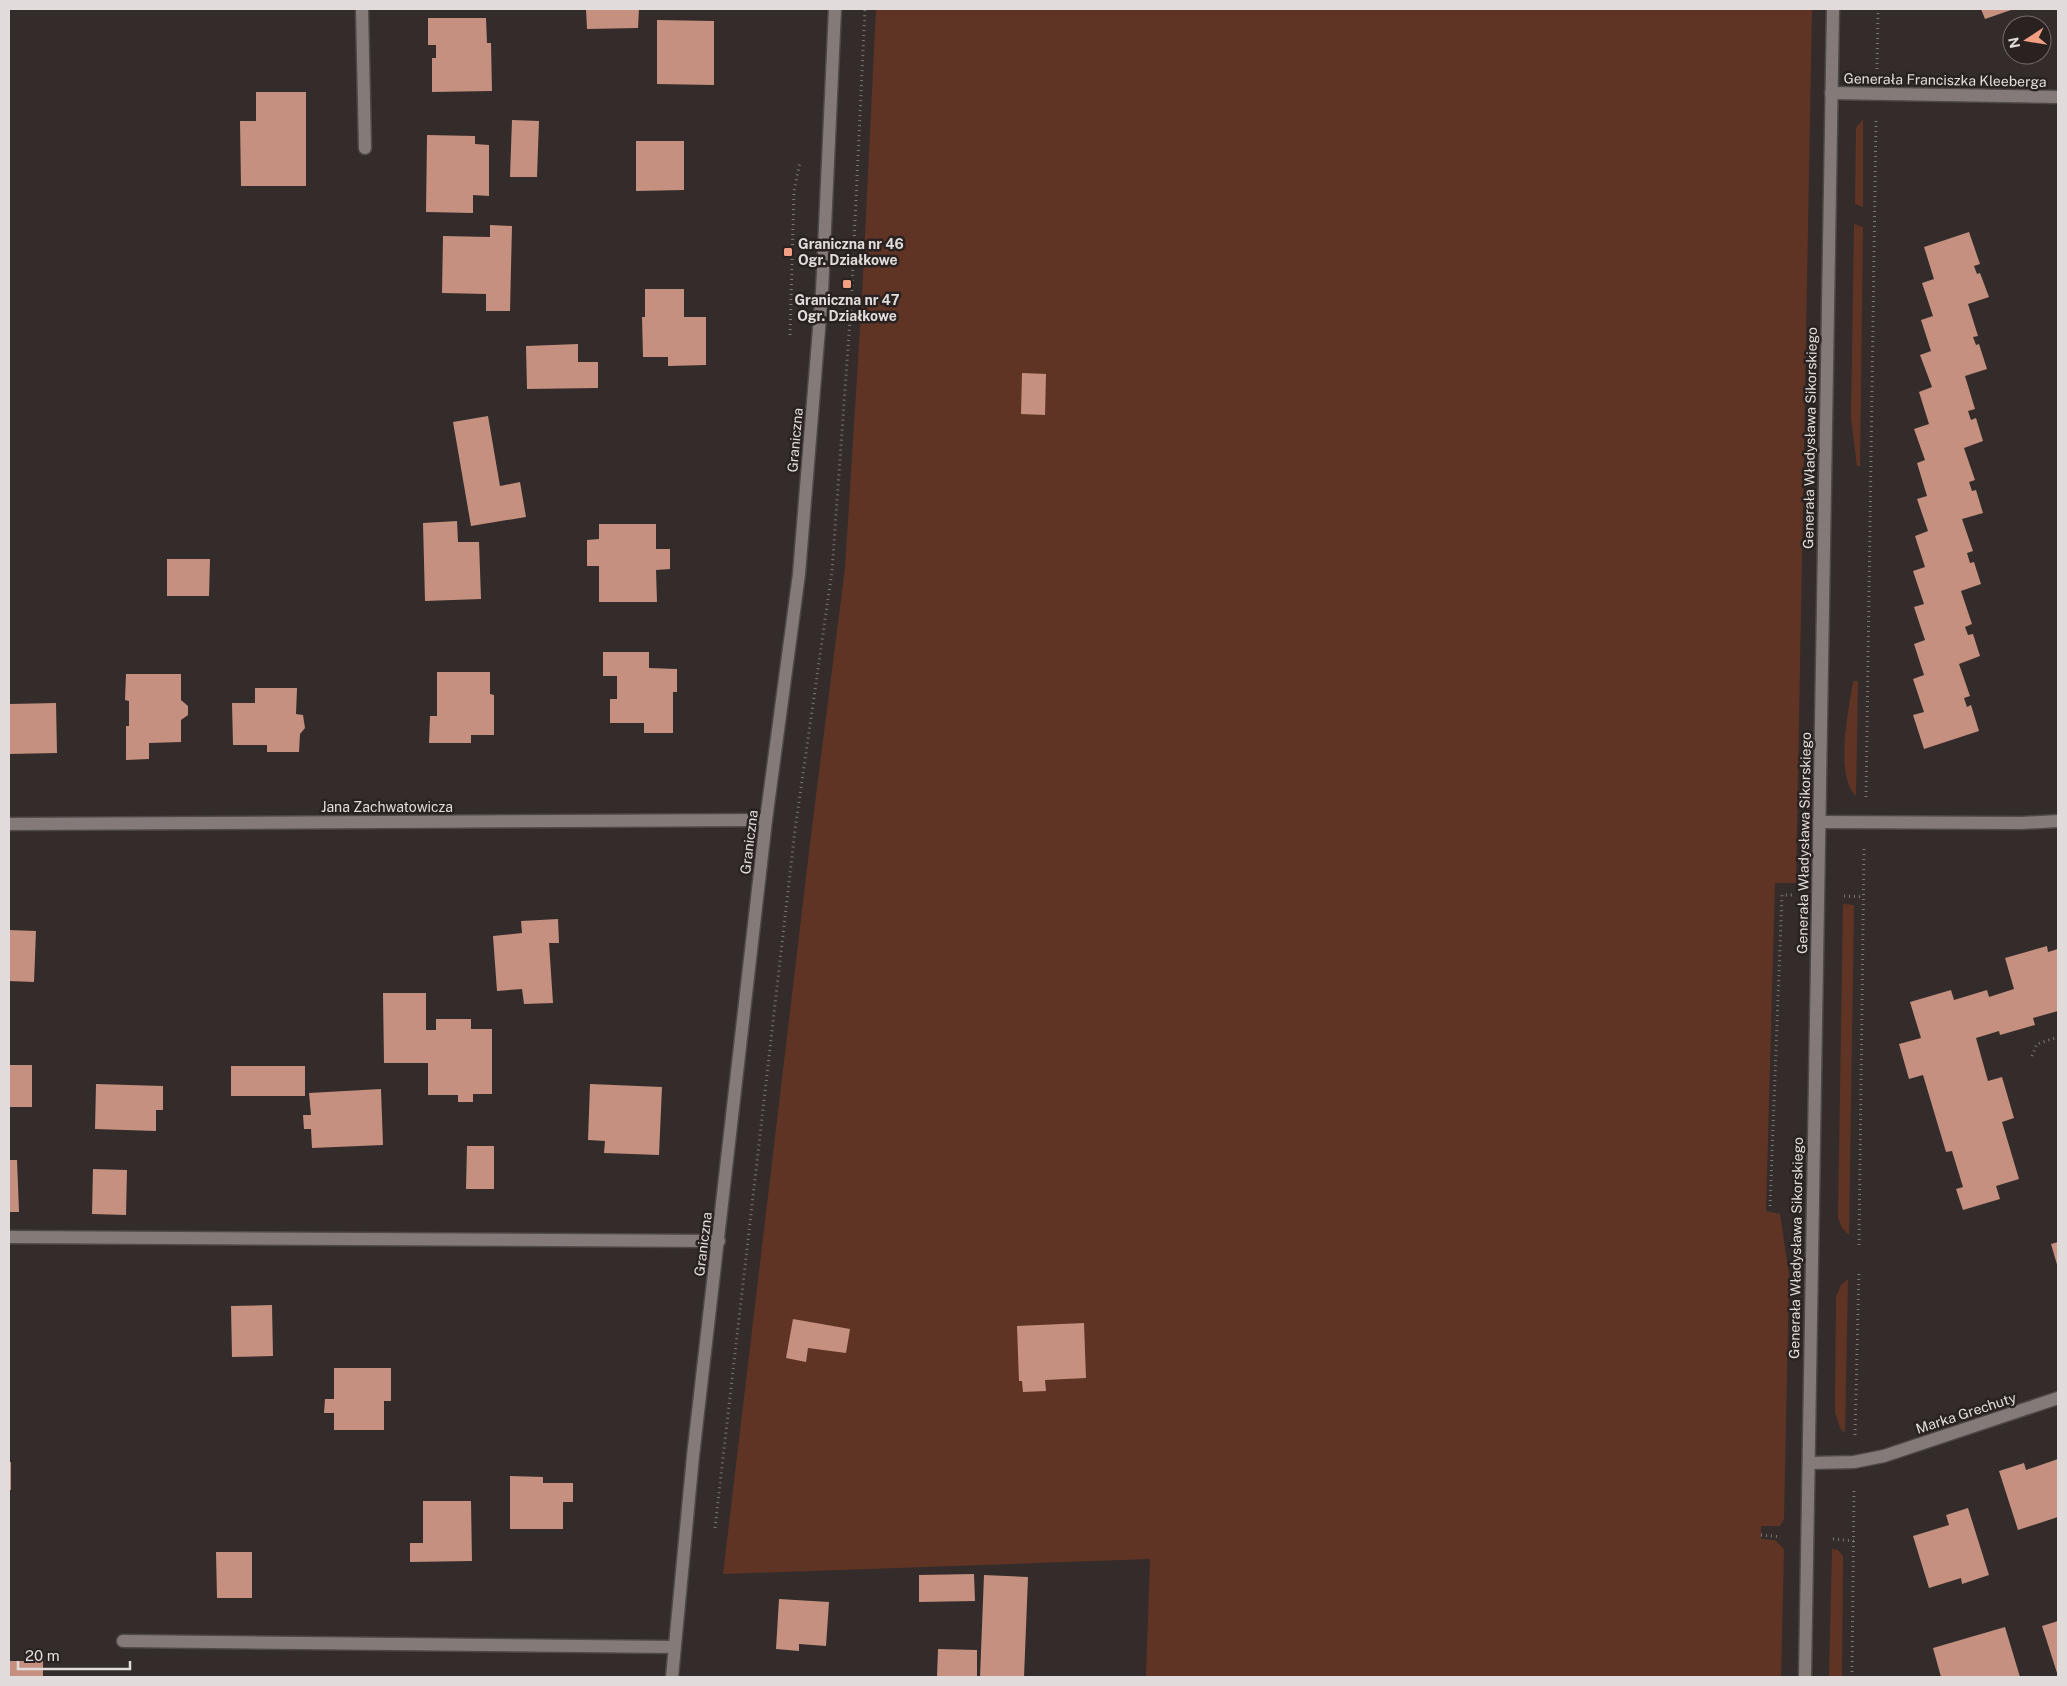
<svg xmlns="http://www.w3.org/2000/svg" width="2067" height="1686" font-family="'Public Sans',sans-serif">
<rect width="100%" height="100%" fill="#332c2a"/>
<g fill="#603425">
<polygon points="876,9 1812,9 1796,883 1775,883 1766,1211 1780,1214 1789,1275 1784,1519 1780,1526 1761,1526 1761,1539 1775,1540 1784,1549 1781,1677 1146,1677 1150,1559 723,1574 811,835 845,568 862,297"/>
<polygon points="1863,119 1863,207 1855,204 1856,128"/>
<polygon points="1854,224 1863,227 1860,466 1857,466 1851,418"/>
<path d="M1853 681H1858L1856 796C1834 774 1849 710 1853 681Z"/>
<polygon points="1843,904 1854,905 1849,1235 1842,1228 1838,1218"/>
<polygon points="1848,1279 1845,1433 1840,1428 1835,1412 1836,1297 1841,1285"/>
<polygon points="1832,1549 1838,1550 1843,1556 1842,1677 1829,1677"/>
</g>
<g fill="#c5907f">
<polygon points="586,9 639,9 638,28 587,29"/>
<polygon points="1981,9 2014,9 1985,19"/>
<polygon points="428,18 486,18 487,43 491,43 492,91 432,92 432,58 436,58 436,45 428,45"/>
<polygon points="657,20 714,21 714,85 657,84"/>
<polygon points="256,92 306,92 306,186 241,186 240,121 256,121"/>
<polygon points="512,120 539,121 537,177 510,177"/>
<polygon points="427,135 475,136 475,144 489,145 489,196 473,195 473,213 426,212"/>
<polygon points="636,141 684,141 684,190 636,191"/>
<polygon points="490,225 512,226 510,311 486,311 486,294 442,293 443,236 490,237"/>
<polygon points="1969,232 1980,264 1974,266 1977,274 1980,273 1989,297 1968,304 1978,336 1973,337 1976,345 1979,344 1987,369 1965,376 1975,409 1968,411 1971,420 1976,418 1983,441 1964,448 1975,480 1969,482 1972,491 1976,490 1983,513 1962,519 1973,551 1967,553 1970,563 1974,562 1981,584 1961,591 1972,624 1965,627 1968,635 1973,634 1980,656 1959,664 1970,696 1964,698 1967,707 1971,705 1979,731 1924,749 1913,715 1924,712 1913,679 1924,675 1914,644 1925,640 1914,607 1924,604 1913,571 1925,567 1915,536 1928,531 1917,499 1927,496 1917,463 1925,460 1914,429 1929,424 1919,392 1932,387 1920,355 1931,351 1921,320 1933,316 1922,283 1934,279 1924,247"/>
<polygon points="645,289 684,289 684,317 706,317 706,365 668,366 668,357 643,357 642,317 645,317"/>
<polygon points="578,344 578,362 598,362 598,388 527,389 526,346"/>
<polygon points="1022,373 1046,374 1045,415 1021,414"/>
<polygon points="488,416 500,486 520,482 526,517 471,526 453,422"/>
<polygon points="457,521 458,542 479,542 481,599 425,601 423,523"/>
<polygon points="599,524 656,524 656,549 670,549 670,569 656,570 657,602 599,602 599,566 587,566 587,540 599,539"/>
<polygon points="167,559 210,559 209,596 167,596"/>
<polygon points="603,652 649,652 649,668 677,669 677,692 673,692 673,733 644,733 644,723 610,723 610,699 617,699 617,676 603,676"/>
<polygon points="437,672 490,672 490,694 494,695 494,735 471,735 471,743 429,743 430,716 437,716"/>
<polygon points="126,674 181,674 181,700 188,706 188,715 181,720 181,742 149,743 149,759 126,760 126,726 129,726 129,701 125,700"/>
<polygon points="255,688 297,688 296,714 303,715 305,728 300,734 299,752 267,752 267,745 233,745 232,703 255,703"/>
<polygon points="56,703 57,753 9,754 9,704"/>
<polygon points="558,919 559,943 549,943 553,1003 524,1004 522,989 497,991 493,936 522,933 521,921"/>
<polygon points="9,930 36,931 34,982 9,981"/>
<polygon points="2047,946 2048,952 2058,949 2058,1011 2033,1018 2035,1025 2000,1035 1999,1031 1976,1038 1988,1081 2002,1077 2014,1118 2002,1122 2019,1179 1996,1186 2000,1199 1963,1210 1956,1189 1963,1187 1952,1151 1946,1152 1923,1075 1909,1079 1899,1044 1921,1038 1910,1002 1951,990 1954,1000 1987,990 1989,997 2014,989 2005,958"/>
<polygon points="383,993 426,993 426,1030 436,1030 436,1019 471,1019 471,1029 492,1029 492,1094 473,1094 473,1102 458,1102 458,1095 428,1095 428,1063 384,1063"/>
<rect x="9" y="1065" width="23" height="42"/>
<rect x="231" y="1066" width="74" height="30"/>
<polygon points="96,1084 163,1086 163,1110 156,1110 156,1131 95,1129"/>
<polygon points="590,1084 662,1087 659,1155 604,1153 605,1141 588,1140"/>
<polygon points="381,1089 383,1145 312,1148 311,1129 304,1129 303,1115 311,1115 309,1093"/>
<polygon points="467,1146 494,1146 494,1189 466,1189"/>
<polygon points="9,1160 17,1160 19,1212 9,1212"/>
<polygon points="93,1169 127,1170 126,1215 92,1214"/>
<polygon points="2058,1242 2058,1268 2051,1244"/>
<polygon points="272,1305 273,1356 232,1357 231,1306"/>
<polygon points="793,1319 850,1329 846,1353 808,1348 806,1362 786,1358"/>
<polygon points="1084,1323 1086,1378 1045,1380 1046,1391 1023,1392 1022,1381 1019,1381 1017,1326"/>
<polygon points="334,1368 391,1368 391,1401 384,1401 384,1430 334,1430 334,1413 324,1413 325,1399 334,1399"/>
<polygon points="2058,1459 2058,1517 2018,1530 1999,1471 2024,1463 2026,1470"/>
<rect x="9" y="1462" width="2" height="28"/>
<polygon points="510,1476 543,1477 543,1483 573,1483 573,1502 563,1502 563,1529 510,1529"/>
<polygon points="423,1501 471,1501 472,1561 410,1562 410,1543 423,1543"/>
<polygon points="1968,1508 1989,1575 1962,1584 1961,1578 1929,1588 1913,1536 1949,1525 1946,1515"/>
<polygon points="216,1552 252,1552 252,1598 217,1598"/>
<polygon points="974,1574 975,1601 919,1602 919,1575"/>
<polygon points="984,1575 1028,1577 1024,1677 980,1677"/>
<polygon points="779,1599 829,1602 826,1646 799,1644 799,1651 776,1649"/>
<polygon points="2058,1621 2058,1676 2042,1626"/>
<polygon points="2005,1627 2020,1677 1941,1677 1933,1648"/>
<polygon points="938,1649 977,1650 977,1677 937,1677"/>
<rect x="9" y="1661" width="34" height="16"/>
</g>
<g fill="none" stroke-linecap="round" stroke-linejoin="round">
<defs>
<g id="minor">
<polyline points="362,9 365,148"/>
<polyline points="1831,93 2058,97"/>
<polyline points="1819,822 2022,823 2058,821"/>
<polyline points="9,824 766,820"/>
<polyline points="9,1237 719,1241"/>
<polyline points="1809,1463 1854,1462 1884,1456 2058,1398"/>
<polyline points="123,1641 674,1647"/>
<polyline points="672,1677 693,1456 766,820 799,574 822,292 835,9"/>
</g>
<polyline id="tertiary" points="1805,1677 1833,9"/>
</defs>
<use href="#minor" stroke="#4e4846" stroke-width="15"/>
<use href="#tertiary" stroke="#4e4846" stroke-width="15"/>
<g stroke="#7c7675" stroke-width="3" stroke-dasharray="1 4" stroke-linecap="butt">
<polyline points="1877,69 1878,9"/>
<polyline points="790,335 794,191 800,162"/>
<polyline points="1866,797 1876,120"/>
<polyline points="1844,896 1864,897"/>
<polyline points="2032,1056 2037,1044 2058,1037"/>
<polyline points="1770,1206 1782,895 1794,895"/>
<polyline points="1859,1245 1864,848"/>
<polyline points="1855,1435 1859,1270"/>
<polyline points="715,1528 795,830 832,571 851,306 865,9"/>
<polyline points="1761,1535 1781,1537"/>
<polyline points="1833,1539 1854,1541"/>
<polyline points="1852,1677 1854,1488"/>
</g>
<use href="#minor" stroke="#847b79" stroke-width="12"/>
<use href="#tertiary" stroke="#847b79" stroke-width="12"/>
</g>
<g fill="#f39f83" stroke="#292220" stroke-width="2">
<rect x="783" y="247" width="10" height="10" rx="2.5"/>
<rect x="842" y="279" width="10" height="10" rx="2.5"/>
</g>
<g text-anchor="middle" stroke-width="5" stroke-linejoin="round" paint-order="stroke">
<g font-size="14" fill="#e1dcdb" stroke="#292220">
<text transform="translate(1945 80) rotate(1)" y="5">Generała Franciszka Kleeberga</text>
<text transform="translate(1810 438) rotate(-89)" y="5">Generała Władysława Sikorskiego</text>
<text transform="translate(795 440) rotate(-85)" y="5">Graniczna</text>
<text x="387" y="812">Jana Zachwatowicza</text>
<text transform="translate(749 842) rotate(-83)" y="5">Graniczna</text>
<text transform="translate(1804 843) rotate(-89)" y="5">Generała Władysława Sikorskiego</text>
<text transform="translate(703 1244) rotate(-83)" y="5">Graniczna</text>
<text transform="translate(1796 1248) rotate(-89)" y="5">Generała Władysława Sikorskiego</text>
<text transform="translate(1966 1413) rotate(-18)" y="5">Marka Grechuty</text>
</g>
<g font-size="14" font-weight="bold" fill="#e1dcdb" stroke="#292220" text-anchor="start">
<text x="798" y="249">Graniczna nr 46<tspan x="798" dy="16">Ogr. Działkowe</tspan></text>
<text x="847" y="305" text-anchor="middle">Graniczna nr 47<tspan x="847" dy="16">Ogr. Działkowe</tspan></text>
</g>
</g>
<rect width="2067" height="1686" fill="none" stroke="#e1dcdb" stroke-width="20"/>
<g transform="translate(2027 40) rotate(258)"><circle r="24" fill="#292220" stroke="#736c6b"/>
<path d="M0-4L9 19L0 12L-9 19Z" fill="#f39f83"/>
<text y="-8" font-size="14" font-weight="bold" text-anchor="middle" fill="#e1dcdb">N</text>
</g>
<path d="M18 1661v8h112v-8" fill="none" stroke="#e1dcdb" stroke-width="2.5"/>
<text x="25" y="1661" font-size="15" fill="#e1dcdb" stroke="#292220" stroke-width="4" paint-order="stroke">20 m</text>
</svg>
